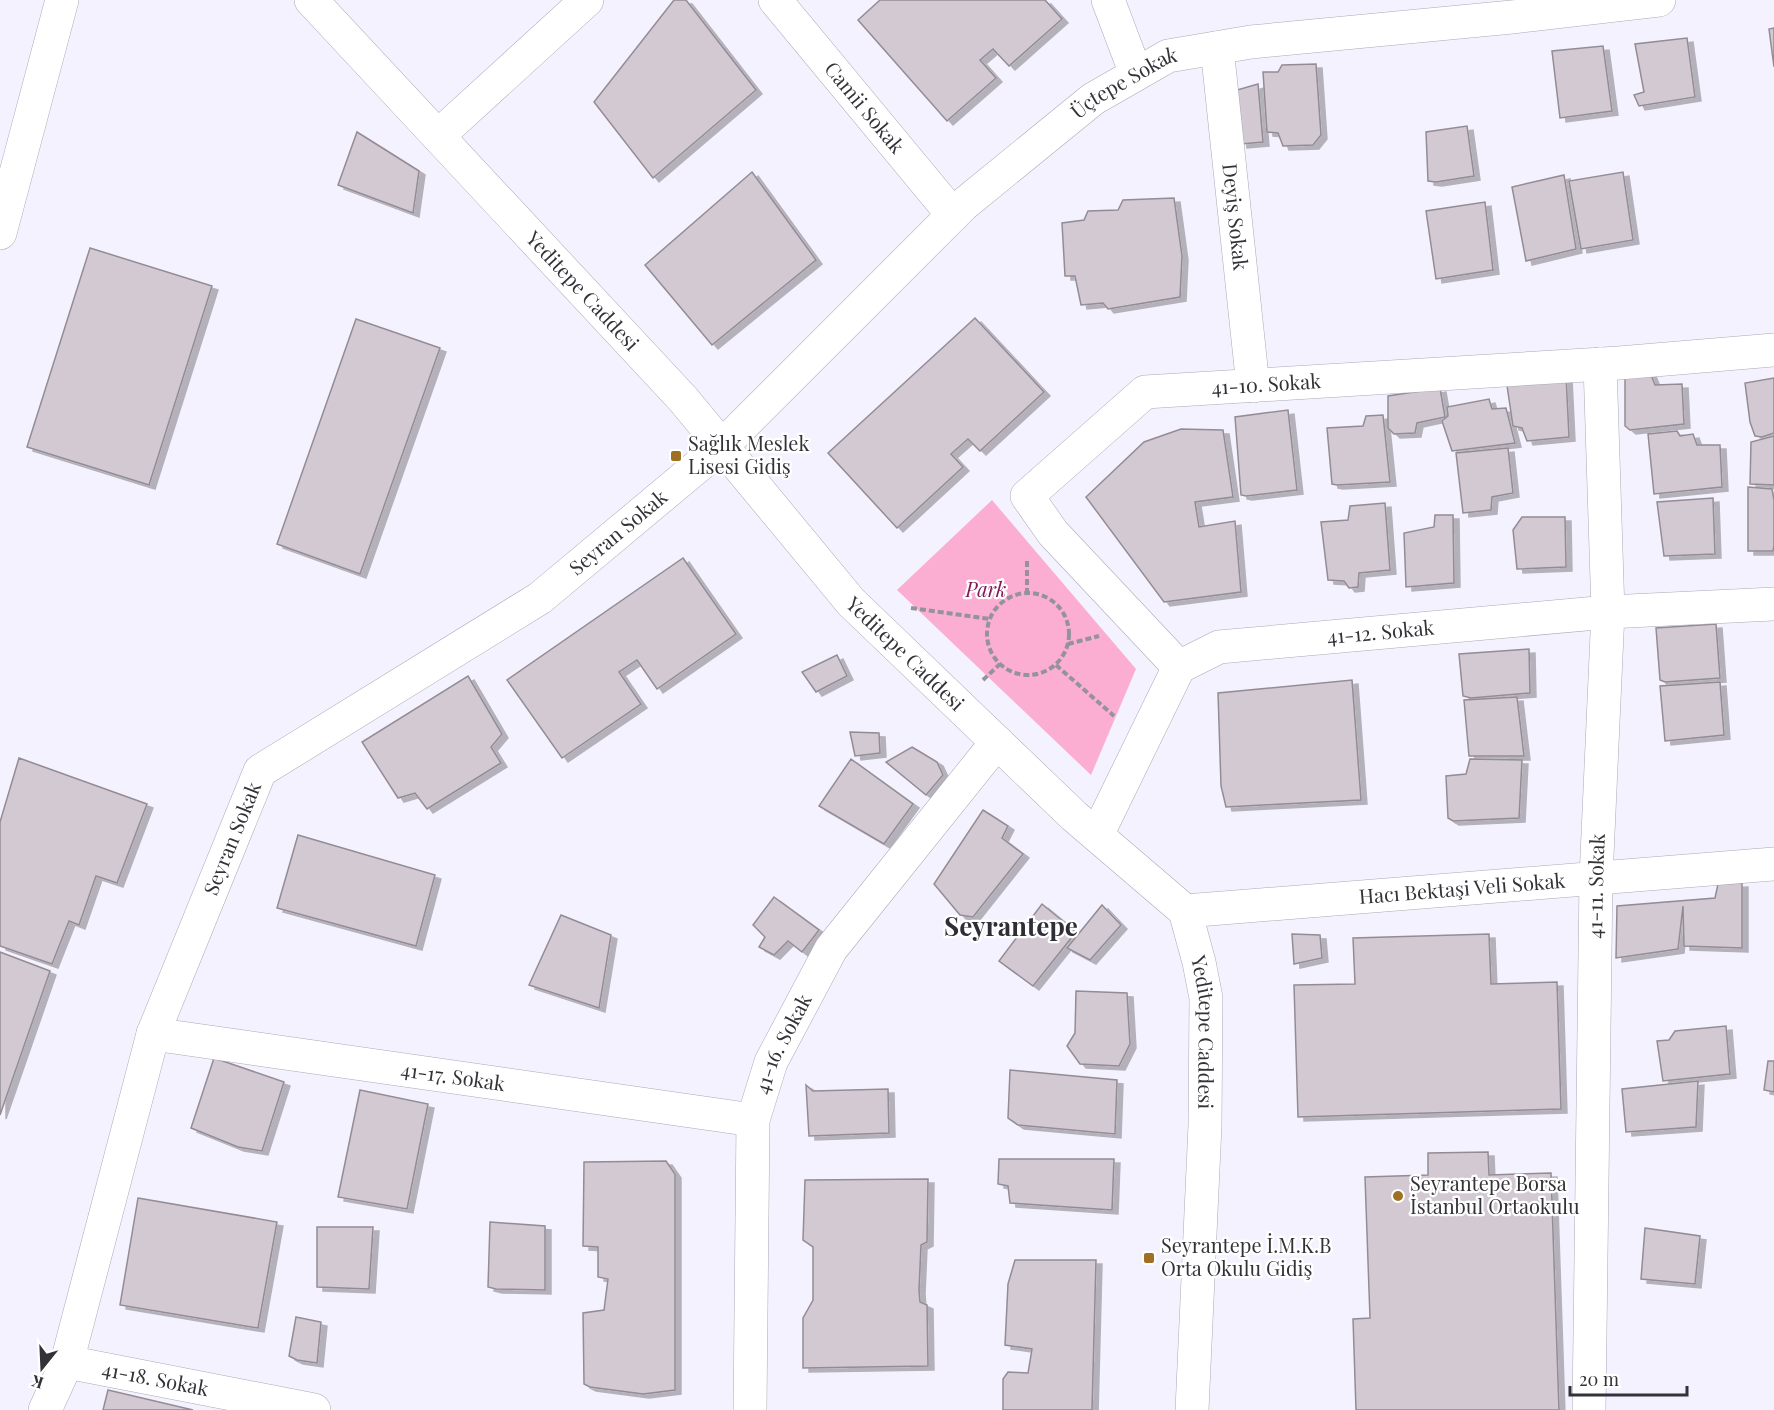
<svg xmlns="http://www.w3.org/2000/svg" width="1774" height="1410" font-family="'Playfair Display',serif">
<defs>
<filter id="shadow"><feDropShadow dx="6" dy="4" stdDeviation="0" flood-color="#0004"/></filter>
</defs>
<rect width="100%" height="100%" fill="#f5f2ff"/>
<polygon fill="#fbaed2" points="992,500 1136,669 1091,775 897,590"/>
<g fill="#d2c9d3" stroke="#948c95" stroke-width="1.5" filter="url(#shadow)">
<polygon points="674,0 686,0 756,90 653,178 594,102"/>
<polygon points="880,0 1045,0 1062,19 1009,66 993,49 980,60 996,78 947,121 858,20"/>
<polygon points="1774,28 1774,67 1769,29"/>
<polygon points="1687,38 1695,97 1639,106 1634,95 1644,92 1635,44"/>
<polygon points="1603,46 1612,111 1560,118 1552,51"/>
<polygon points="1316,64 1321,135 1313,145 1283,146 1278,133 1267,132 1263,72 1278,72 1282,65"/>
<polygon points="1258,84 1263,142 1241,144 1237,90"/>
<polygon points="1467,126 1474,176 1436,182 1428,181 1426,132"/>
<polygon points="357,132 419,171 413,213 338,185"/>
<polygon points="752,172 816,260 712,345 645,265"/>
<polygon points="1623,172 1633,240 1581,249 1569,181"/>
<polygon points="1564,175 1576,249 1526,261 1512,187"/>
<polygon points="1174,198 1182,256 1180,297 1108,309 1103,303 1081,305 1075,276 1065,276 1062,223 1084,220 1088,211 1118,210 1123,200"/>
<polygon points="1485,202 1493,270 1436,279 1426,211"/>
<polygon points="90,248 212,286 149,485 27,447"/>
<polygon points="975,318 1044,392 980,451 968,439 951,454 963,467 897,528 828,453"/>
<polygon points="356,319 440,348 360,574 277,544"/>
<polygon points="1646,362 1655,385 1682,384 1684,424 1630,430 1625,426 1625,365"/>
<polygon points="1566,375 1569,437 1527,441 1522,428 1513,426 1506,379"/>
<polygon points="1774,378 1774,433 1762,437 1755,436 1750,422 1745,383"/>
<polygon points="1440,388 1445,417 1417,423 1415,433 1394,434 1388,428 1388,396"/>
<polygon points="1489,399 1492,409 1506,408 1515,443 1452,451 1442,421 1448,416 1447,407"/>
<polygon points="1288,410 1297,490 1246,496 1241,495 1235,417"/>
<polygon points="1383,415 1390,482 1337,485 1332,484 1327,428 1363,426 1366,416"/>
<polygon points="1181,429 1223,430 1233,497 1195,502 1199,527 1235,521 1241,592 1164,602 1086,497 1144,442"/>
<polygon points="1677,431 1680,436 1693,434 1697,445 1720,445 1722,487 1654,494 1648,434"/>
<polygon points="1774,436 1774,485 1750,484 1751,442"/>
<polygon points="1508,448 1513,493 1492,497 1491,510 1463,513 1456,453"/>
<polygon points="1748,487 1772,489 1774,500 1774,545 1773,551 1748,551"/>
<polygon points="1713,498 1715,554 1664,556 1657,502"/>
<polygon points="1385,503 1390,570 1359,573 1358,587 1349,588 1344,581 1328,580 1321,522 1348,520 1350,506"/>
<polygon points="1435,515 1453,515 1454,583 1406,587 1404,533 1434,527"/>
<polygon points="1522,517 1565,517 1566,567 1517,569 1513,530"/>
<polygon points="683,558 736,634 657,689 637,660 619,672 641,704 562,758 507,680"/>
<polygon points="1716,624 1720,678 1665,682 1660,680 1656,628"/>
<polygon points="1529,649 1530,693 1471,698 1463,696 1459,654"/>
<polygon points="837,655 847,676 816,692 802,672"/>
<polygon points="468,676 502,734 491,747 501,763 427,809 415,793 398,798 362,742"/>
<polygon points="1352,680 1361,800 1226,807 1221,786 1218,693"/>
<polygon points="1720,682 1724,735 1665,741 1660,686"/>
<polygon points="1517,697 1524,756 1469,756 1464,700"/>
<polygon points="850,732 879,733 880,753 855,756"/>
<polygon points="912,747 937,762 943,775 926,795 886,762"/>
<polygon points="19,758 147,804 117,883 96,876 79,925 69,921 52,964 0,946 0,822"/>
<polygon points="851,759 913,804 884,844 819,806"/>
<polygon points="1470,759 1522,760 1519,818 1453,821 1448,818 1446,776 1466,774"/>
<polygon points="983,810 1008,826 1002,838 1023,854 973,917 960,915 934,884"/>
<polygon points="298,835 435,875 416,946 277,908"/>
<polygon points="1742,883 1742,948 1684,946 1683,906 1678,949 1616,958 1617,906 1715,898 1718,884"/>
<polygon points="774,897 819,930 802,952 788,941 774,955 759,947 765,937 753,925"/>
<polygon points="1042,904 1076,932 1033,986 999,961"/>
<polygon points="1102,905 1121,925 1090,960 1067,948"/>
<polygon points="561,915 611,935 599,1008 529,985"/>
<polygon points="1292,934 1320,935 1322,958 1294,964"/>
<polygon points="1489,934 1491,984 1557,982 1561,1109 1298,1117 1294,985 1355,984 1353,938"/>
<polygon points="0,952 50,971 0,1115"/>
<polygon points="1076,991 1127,993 1130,1044 1119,1066 1080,1064 1067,1046 1075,1033"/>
<polygon points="1726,1026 1730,1074 1663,1081 1657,1041 1669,1040 1675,1031"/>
<polygon points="214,1058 284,1082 262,1151 238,1147 191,1128"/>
<polygon points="1768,1061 1774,1061 1774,1092 1764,1090"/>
<polygon points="1010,1070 1117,1080 1115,1134 1018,1125 1008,1118"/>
<polygon points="1698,1081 1696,1127 1626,1132 1622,1089"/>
<polygon points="806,1085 813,1091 888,1089 889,1133 809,1136"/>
<polygon points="360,1090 428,1104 407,1209 338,1197"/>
<polygon points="1488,1152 1489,1175 1551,1173 1559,1410 1356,1410 1353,1319 1370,1318 1365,1177 1428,1175 1428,1153"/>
<polygon points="999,1159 1114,1159 1112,1210 1010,1203 1008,1186 998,1184"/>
<polygon points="666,1161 675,1174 675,1390 643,1394 590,1387 584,1384 583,1313 604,1310 608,1279 598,1277 598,1247 583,1246 584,1162"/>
<polygon points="928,1179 927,1242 921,1245 919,1290 920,1302 927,1305 928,1366 803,1368 803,1318 813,1300 813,1247 803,1240 805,1180"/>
<polygon points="138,1198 277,1222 258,1328 120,1305"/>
<polygon points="490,1222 545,1226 545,1290 496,1289 488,1287"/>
<polygon points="317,1227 373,1227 369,1289 317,1287"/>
<polygon points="1645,1228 1700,1236 1695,1284 1641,1279"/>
<polygon points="1015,1260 1096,1260 1092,1410 1003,1410 1003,1379 1008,1372 1028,1373 1032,1349 1005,1345 1008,1284"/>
<polygon points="296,1317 321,1322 317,1363 297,1360 289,1356"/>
<polygon points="108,1390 193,1410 103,1410"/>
</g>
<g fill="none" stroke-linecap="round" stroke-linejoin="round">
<defs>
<g id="minor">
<path id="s1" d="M311 0 683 399 851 602 1074 816 1185 911 1199 962 1206 998 1205 1125 1192 1410"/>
<path id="s2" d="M775 0 953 215"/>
<polyline points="1108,0 1136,74"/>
<path id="s3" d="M1217 48 1253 386"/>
<polyline points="438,136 587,0"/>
<path id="s4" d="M1179 667 1053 533 1027 496 1145 392 1619 363 1774 350"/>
<path id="s5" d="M1097 835 1179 667 1219 647 1608 612 1774 604"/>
<path id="s6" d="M1185 911 1774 864"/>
<path id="s7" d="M153 1034 753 1120"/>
<path id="s8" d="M67 1362 314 1410"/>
<path id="s9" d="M45 1410 67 1362 153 1034 260 771 540 598 722 446 963 205 1093 99 1168 56 1251 42 1512 17 1659 0"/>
<path id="s10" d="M750 1410 753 1120 771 1062 831 949 997 742"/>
<path id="s11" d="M1589 1410 1596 878 1608 612 1600 364"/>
</g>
<polyline id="tertiary" points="0,233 62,0"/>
</defs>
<use href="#minor" stroke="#aba9b5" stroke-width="34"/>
<use href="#tertiary" stroke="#aba9b5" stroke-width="34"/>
<g stroke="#94929a" stroke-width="4" stroke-dasharray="6 3" stroke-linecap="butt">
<circle cx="1028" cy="634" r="41"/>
<polyline points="1027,594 1027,558"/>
<polyline points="911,608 990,619"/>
<polyline points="1068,644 1099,636"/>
<polyline points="1056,665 1114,716"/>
<polyline points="983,680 1000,664"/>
</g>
<use href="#minor" stroke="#fff" stroke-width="33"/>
<use href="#tertiary" stroke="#fff" stroke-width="33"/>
</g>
<g fill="#9f6f22" stroke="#fff" stroke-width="2">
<rect x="670" y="450" width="12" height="12" rx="3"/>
<circle cx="1398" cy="1196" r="6"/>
<rect x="1143" y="1252" width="12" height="12" rx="3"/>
</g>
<g text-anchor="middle" stroke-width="4.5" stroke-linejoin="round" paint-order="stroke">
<g font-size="20" fill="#333237" stroke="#fff">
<text dy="7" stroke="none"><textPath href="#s9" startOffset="1786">Üçtepe Sokak</textPath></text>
<text dy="7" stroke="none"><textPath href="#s2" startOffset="140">Camii Sokak</textPath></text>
<text dy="7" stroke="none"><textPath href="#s3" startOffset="170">Deyiş Sokak</textPath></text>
<text dy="7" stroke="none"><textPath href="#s1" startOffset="398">Yeditepe Caddesi</textPath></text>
<text dy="7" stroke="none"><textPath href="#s4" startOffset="508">41-10. Sokak</textPath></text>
<text dy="7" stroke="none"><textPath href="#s9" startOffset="1107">Seyran Sokak</textPath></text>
<text dy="7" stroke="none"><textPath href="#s5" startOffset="394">41-12. Sokak</textPath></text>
<text dy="7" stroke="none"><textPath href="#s1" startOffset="884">Yeditepe Caddesi</textPath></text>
<text dy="7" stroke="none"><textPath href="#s9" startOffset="603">Seyran Sokak</textPath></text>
<text dy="7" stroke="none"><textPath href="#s11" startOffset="524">41-11. Sokak</textPath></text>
<text dy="7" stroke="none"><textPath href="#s6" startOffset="278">Hacı Bektaşi Veli Sokak</textPath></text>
<text dy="7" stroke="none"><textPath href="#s1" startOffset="1388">Yeditepe Caddesi</textPath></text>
<text dy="7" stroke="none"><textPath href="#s10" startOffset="372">41-16. Sokak</textPath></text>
<text dy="7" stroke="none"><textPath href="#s7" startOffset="303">41-17. Sokak</textPath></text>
<text dy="7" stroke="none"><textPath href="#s8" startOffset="90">41-18. Sokak</textPath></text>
</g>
<g font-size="20" fill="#333237" stroke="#fff" text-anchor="start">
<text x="688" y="451">Sağlık Meslek<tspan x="688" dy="23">Lisesi Gidiş</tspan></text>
<text x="1410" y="1191">Seyrantepe Borsa<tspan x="1410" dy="23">İstanbul Ortaokulu</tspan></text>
<text x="1161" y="1253">Seyrantepe İ.M.K.B<tspan x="1161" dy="23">Orta Okulu Gidiş</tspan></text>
</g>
<g font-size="20" font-style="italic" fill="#801955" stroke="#fff">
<text x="986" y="597">Park</text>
</g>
<g font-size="26" font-weight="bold" fill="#2f2e37" stroke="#fff">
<text x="1011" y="936">Seyrantepe</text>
</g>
</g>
<g transform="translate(42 1368) rotate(198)" stroke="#ffffff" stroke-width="4.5" paint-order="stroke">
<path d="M0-4.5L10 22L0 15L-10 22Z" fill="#333237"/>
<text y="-9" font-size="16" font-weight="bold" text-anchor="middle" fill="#333237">K</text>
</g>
<path d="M1570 1386v9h117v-9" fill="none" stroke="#333237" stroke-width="3"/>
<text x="1579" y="1386" font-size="18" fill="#333237" stroke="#ffffff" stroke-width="4.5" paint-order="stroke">20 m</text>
</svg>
